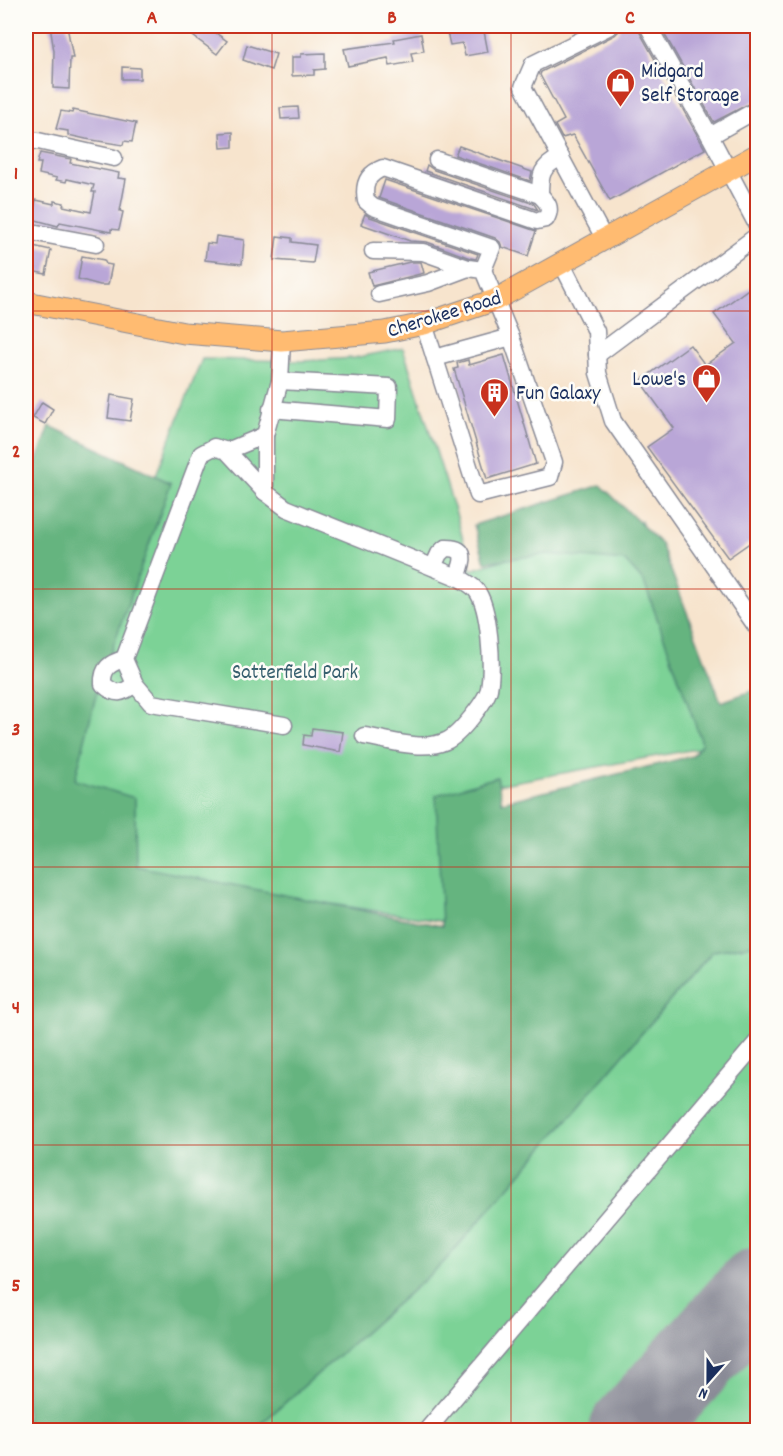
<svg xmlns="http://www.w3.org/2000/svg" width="783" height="1456" font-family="Dekko,sans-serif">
<rect width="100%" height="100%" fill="#fdfcf7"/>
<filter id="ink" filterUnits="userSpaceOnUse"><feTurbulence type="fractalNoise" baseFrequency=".0167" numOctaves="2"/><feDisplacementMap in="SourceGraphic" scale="12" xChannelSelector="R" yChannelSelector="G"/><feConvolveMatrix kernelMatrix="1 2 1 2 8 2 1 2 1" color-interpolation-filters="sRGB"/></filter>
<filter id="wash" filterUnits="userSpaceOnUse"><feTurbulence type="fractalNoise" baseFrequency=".008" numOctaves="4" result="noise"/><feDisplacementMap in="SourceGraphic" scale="24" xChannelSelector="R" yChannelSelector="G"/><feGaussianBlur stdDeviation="1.35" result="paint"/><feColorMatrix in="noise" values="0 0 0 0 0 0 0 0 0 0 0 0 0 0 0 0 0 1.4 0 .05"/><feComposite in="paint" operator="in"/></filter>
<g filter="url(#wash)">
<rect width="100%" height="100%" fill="#f7e4cd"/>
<g fill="#7cd296" stroke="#4c807a" stroke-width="1.5">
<polygon points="403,348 457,517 471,570 607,526 641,521 713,746 458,792 471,926 130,872 31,789 202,359 302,361 354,358"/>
<polygon points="757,944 757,1249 595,1430 254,1430 443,1263 713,951"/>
<polygon points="757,1331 757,1430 669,1430"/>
</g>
<polygon fill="#65b47f" stroke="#40726e" stroke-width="1.5" points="50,426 171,483 97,691 75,780 135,798 136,866 442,926 436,795 497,777 502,802 692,756 702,743 644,582 625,561 547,554 485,562 474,525 601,485 661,544 721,702 757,689 757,944 713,951 443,1263 254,1430 26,1430 26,488"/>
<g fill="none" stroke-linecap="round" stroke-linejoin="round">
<polyline stroke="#898a96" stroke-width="84" points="631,1430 758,1289"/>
</g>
<g id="blocks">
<g fill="#b9a6d7">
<polygon points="50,26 67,26 73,58 70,58 69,89 53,88 54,51"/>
<polygon points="201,26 206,26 227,41 217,54 193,36"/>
<polygon points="461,26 483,26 488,52 465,56 462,43 450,45 446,28"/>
<polygon points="620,26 638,26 639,31 705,149 610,201 573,135 562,138 555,125 564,120 540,75 541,72 615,35 619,31"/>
<polygon points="660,26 758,26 758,99 714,122"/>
<polygon points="421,34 424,51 411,53 413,62 390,66 388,58 348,66 344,49 395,42 394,39"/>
<polygon points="247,45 276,54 271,70 243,60"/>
<polygon points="325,53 325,69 314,70 314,75 292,76 292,57 301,57 301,54"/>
<polygon points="122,67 140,68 140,79 122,79"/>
<polygon points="298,107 299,118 281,119 280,108"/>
<polygon points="73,110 136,123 132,142 124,141 123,145 86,139 68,135 68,131 56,129 61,111 72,113"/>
<polygon points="233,132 233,147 221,148 220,133"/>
<polygon points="459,146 532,172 530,181 455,155"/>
<polygon points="40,153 71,159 70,163 119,173 118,178 126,179 120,211 123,212 119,230 111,229 111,232 60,222 58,226 32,219 36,200 54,204 54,201 64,203 63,206 91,212 95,192 92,192 94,185 67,179 66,182 56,180 57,178 39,174 41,163 37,163"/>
<polygon points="427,165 434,170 534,204 538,210 425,171"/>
<polygon points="385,180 536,231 528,256 502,247 500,242 495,238 379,198"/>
<polygon points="365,214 370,217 478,254 476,259 470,258 427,242 410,241 361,224"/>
<polygon points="216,236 244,240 242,264 205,260 207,243 215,244"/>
<polygon points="277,236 292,238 292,242 316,245 313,263 274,260"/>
<polygon points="33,246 51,250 46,274 26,270 26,250 32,252"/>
<polygon points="82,256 104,260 106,264 112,265 108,285 100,285 78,279"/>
<polygon points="410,262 421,262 424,273 372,286 368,272"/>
<polygon points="758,282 758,537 728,558 647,447 674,428 640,381 690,345 705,365 736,343 714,314"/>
<polygon points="504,355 536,464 487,479 454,369 458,368 457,363 468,360 469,365"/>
<polygon points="111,395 134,399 130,421 108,418"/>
<polygon points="42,402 53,409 45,424 33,418"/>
<polygon points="312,728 343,732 340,752 303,745 304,735 311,736"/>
</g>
</g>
</g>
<g filter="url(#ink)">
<use href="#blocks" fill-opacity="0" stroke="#898a96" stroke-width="1.5"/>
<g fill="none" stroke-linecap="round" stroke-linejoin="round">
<defs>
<g id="minor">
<polyline points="648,26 710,136 758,227"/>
<polyline points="710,136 758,109"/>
<polyline points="26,141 38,141 114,158"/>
<path d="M437 160 540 195C548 203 552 208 546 219L537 221 383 168C367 174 363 185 366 201L373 207 492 248 483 270"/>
<path d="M540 195C540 174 541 167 561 157"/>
<polyline points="26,231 96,244"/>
<polyline points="605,240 523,87 533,64 610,26"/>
<polyline points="373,251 423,252 468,268 483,270 511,337 554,462 550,477 478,495 424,324"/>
<polyline points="562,264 596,331 598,373 613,421 758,629"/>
<polyline points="379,294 428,283 468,268"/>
<polyline points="597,355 758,235"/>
<polyline points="435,358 511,337"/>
<polyline points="271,409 388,419 389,387 280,381"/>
<polyline points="227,451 265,435"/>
<polyline points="265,492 265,435 280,381 282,341"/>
<path d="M433 567 439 554 445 548C468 547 464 561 457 577"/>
<path d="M124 659C110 663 102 668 103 684 116 696 122 694 135 684"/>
<path d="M284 725 151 703 135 684 124 659 201 454 214 447 227 451 265 492 286 508 457 577C463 580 471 584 476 590 490 607 493 666 489 689 486 701 459 736 446 741 422 752 389 740 364 736"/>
<polyline points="427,1430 758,1041"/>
</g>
<polyline id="major" points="26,302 184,333 282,341 385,332 424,324 495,300 758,154"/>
</defs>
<use href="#minor" stroke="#898a96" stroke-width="19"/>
<use href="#major" stroke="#898a96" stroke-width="23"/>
<use href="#minor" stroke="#fff" stroke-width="16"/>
<use href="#major" stroke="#ffbb71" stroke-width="21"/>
</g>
</g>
<path fill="none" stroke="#c8321e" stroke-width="1.5" stroke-opacity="0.55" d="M272 26V1430M511 26V1430M26 311H758M26 589H758M26 867H758M26 1145H758"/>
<defs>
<symbol id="shop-pin" viewBox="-11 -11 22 30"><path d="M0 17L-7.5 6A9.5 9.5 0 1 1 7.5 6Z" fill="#c8321e" stroke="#fdfcf7"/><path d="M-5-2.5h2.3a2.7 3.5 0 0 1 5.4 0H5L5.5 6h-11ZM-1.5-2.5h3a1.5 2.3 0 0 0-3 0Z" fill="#fff"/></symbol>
<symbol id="building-pin" viewBox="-11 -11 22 30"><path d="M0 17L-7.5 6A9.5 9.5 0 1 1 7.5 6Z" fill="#c8321e" stroke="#fdfcf7"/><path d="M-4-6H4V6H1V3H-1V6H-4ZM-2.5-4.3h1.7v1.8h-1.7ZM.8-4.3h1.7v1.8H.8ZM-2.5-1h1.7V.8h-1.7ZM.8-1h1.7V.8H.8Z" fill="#fff"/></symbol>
</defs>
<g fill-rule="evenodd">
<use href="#shop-pin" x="604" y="66" width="33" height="45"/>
<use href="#shop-pin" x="690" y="362" width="33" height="45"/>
<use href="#building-pin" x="478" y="376" width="33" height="45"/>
</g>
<g text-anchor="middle" stroke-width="5" stroke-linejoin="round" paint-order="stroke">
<g font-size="21" fill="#1b2f5e" stroke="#fdfcf7" text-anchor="start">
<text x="641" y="77">Midgard<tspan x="641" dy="24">Self Storage</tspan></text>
<text x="686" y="385" text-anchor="end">Lowe's</text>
<text x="516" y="399">Fun Galaxy</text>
</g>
<g font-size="21" fill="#1b2f5e" stroke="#fdfcf7">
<text transform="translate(444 313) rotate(-17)" y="7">Cherokee Road</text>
</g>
<g font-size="21" fill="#38606f" stroke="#fdfcf7">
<text x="295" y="678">Satterfield Park</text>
</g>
</g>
<rect width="783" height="1456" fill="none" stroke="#fdfcf7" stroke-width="66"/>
<g transform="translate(708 1381) rotate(201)" stroke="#fdfcf7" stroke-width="4.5" paint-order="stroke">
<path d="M0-4.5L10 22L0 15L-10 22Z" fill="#1b2f5e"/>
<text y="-9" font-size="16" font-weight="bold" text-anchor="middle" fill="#1b2f5e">N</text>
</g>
<rect x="33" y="33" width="717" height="1390" fill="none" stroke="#c8321e" stroke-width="2"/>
<g font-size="20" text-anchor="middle" font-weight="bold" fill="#c8321e">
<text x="152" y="23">A</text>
<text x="392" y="23">B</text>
<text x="630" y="23">C</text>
<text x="16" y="179">1</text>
<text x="16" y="457">2</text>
<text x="16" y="735">3</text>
<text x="16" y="1013">4</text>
<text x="16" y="1291">5</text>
</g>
</svg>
